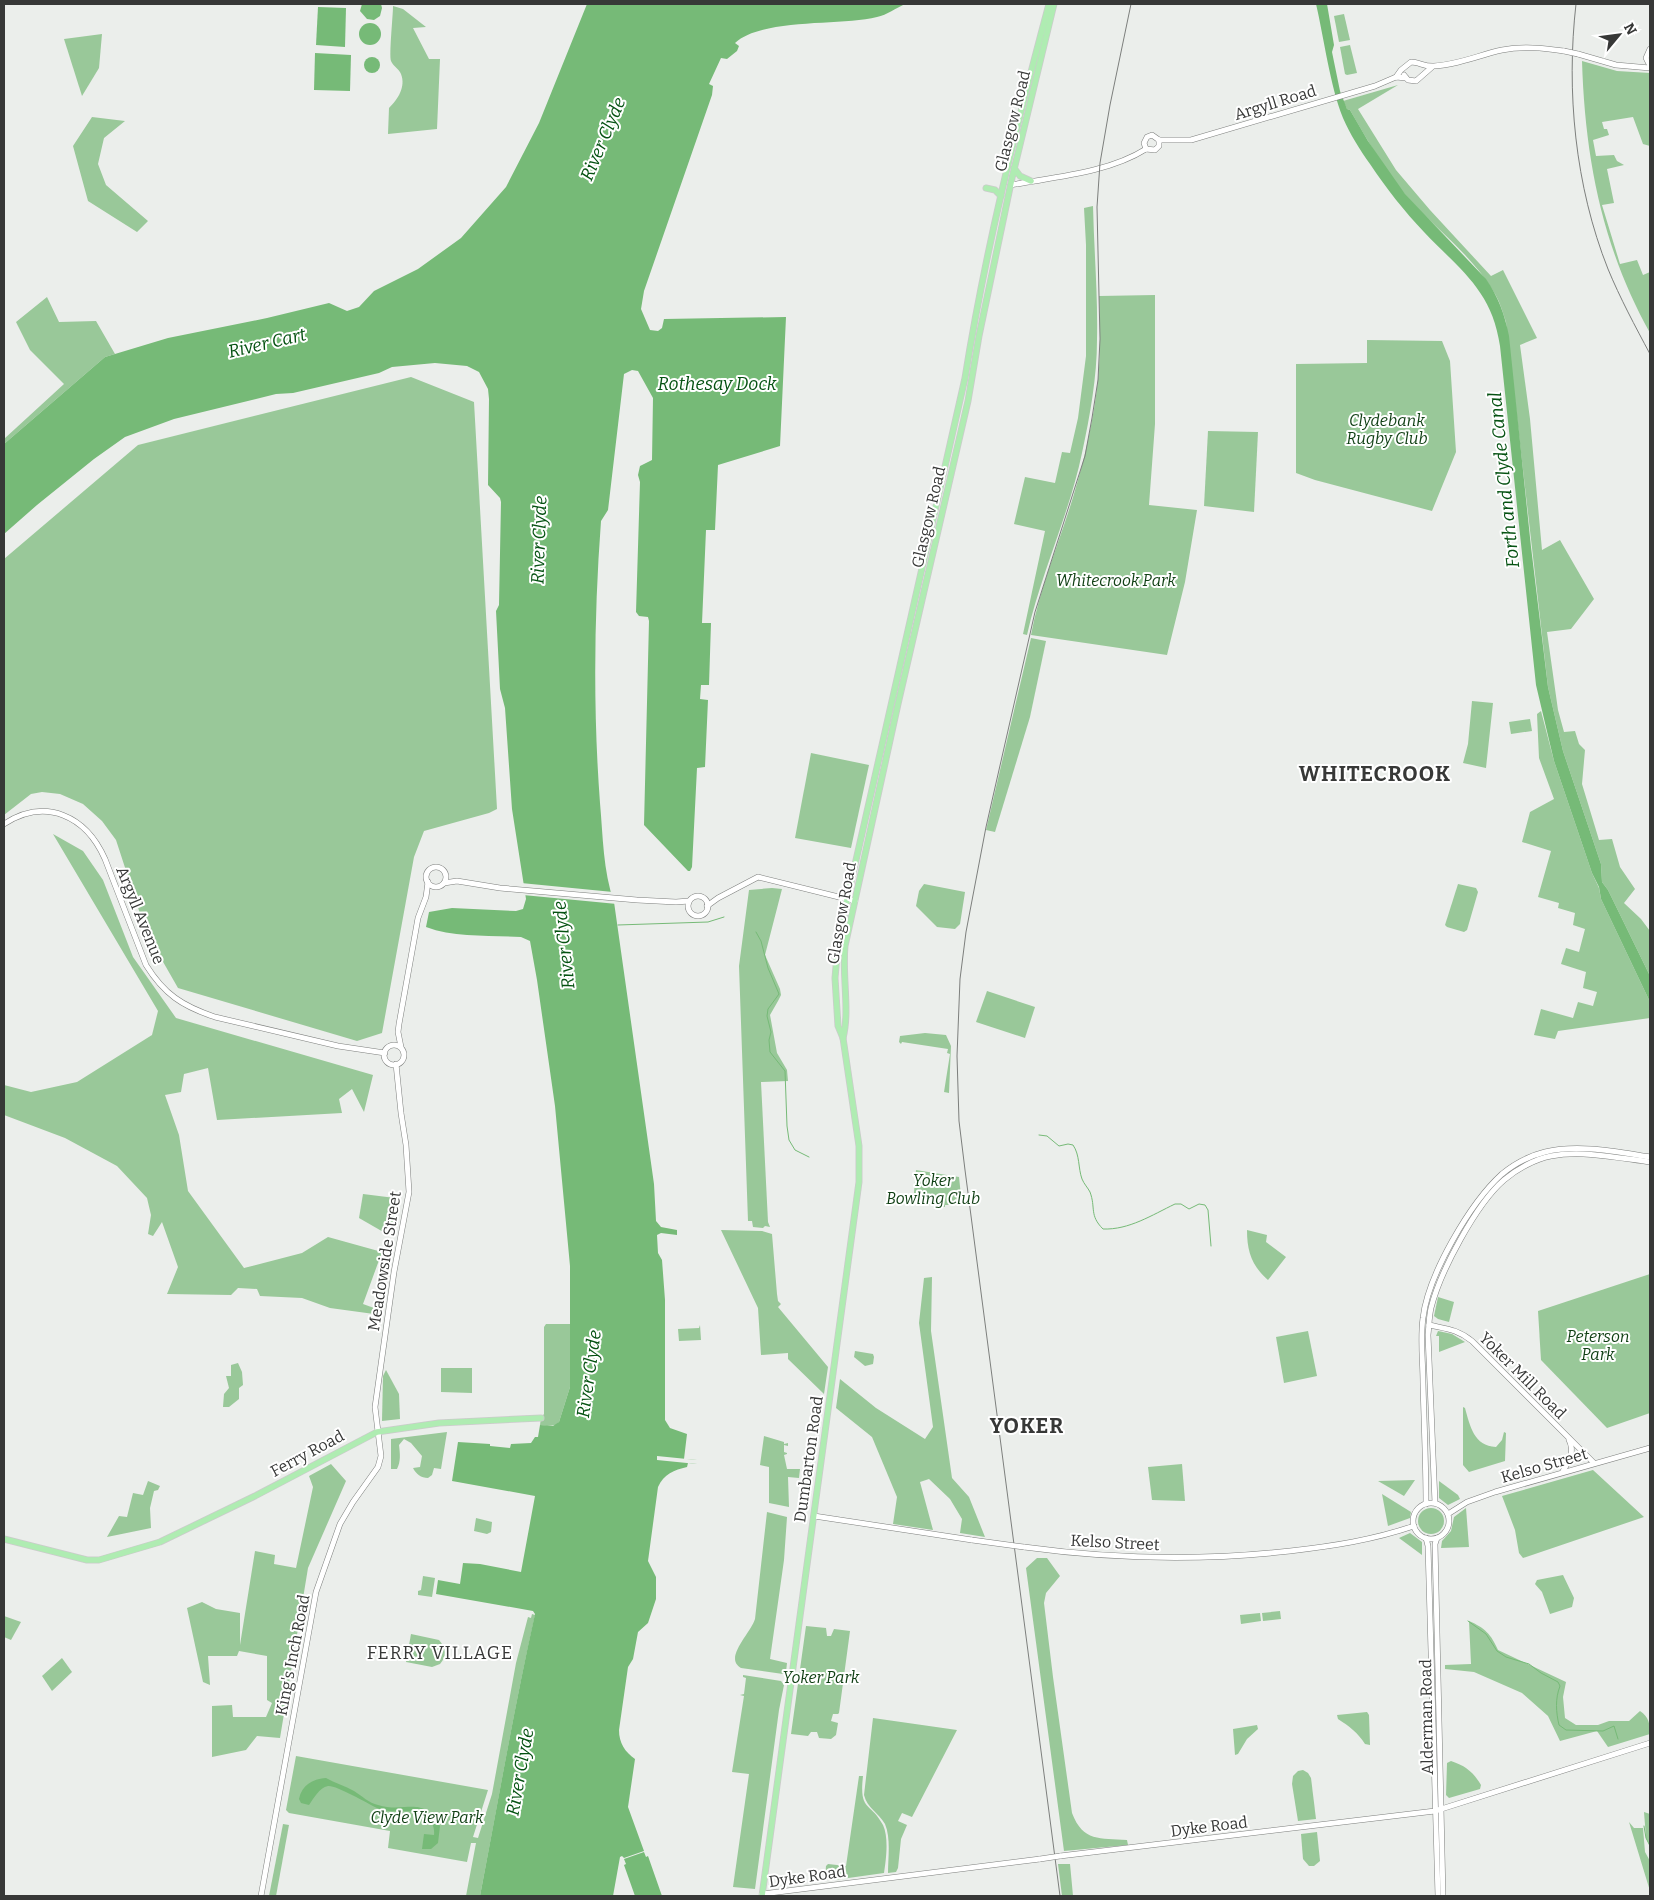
<svg xmlns="http://www.w3.org/2000/svg" width="1654" height="1900" font-family="Bitter,serif">
<rect width="100%" height="100%" fill="#ebeeeb"/>
<g fill="#99c899">
<path d="M393 6 403 9 426 27 413 28 429 59H440L437 129 388 134 389 108C398 99 406 87 401 74 399 69 393 66 391 61 389 54 393 16 393 6Z"/>
<polygon points="1344,14 1350,40 1339,42 1334,16"/>
<polygon points="102,34 99,68 82,96 64,39"/>
<polygon points="1350,45 1357,73 1347,75 1345,74 1340,47"/>
<path d="M1582 61 1617 71 1650 73V146L1643 144 1633 117 1602 122 1604 129H1607L1609 135 1593 140 1596 156 1614 155 1617 161 1624 165 1607 169 1614 203 1602 205 1620 264 1637 260 1643 275 1650 272V333C1602 247 1585 158 1582 61Z"/>
<path d="M1398 85 1358 109 1396 170 1430 210 1491 276 1503 270 1537 338 1520 345 1530 419 1542 550 1560 540 1594 599 1571 629 1547 632 1558 710 1564 732 1575 731 1579 744 1585 750 1582 784 1599 840 1612 839 1620 867 1635 889 1624 903 1641 919 1650 931V976L1608 890 1602 882 1601 864 1563 751 1548 687 1506 322C1503 313 1500 302 1495 294 1473 256 1436 229 1407 197 1385 171 1367 140 1350 110L1347 109 1343 101Z"/>
<polygon points="92,117 125,121 104,138 98,164 106,185 148,221 137,232 88,201 73,146"/>
<path d="M1093 206C1094 251 1098 295 1097 340 1097 377 1090 416 1082 453 1069 515 1041 573 1027 635L1023 634 1045 531 1014 524 1025 477 1055 483 1062 452 1070 453 1078 418 1086 356V245L1084 208Z"/>
<path d="M1155 295V424L1149 505 1197 510 1185 582 1167 655 1031 635C1040 587 1060 541 1074 494 1085 457 1094 418 1098 379 1101 351 1100 324 1099 296Z"/>
<polygon points="47,297 59,322 96,321 115,354 105,357 4,444 4,439 64,384 30,350 16,322"/>
<polygon points="1367,340 1442,341 1450,361 1456,452 1432,511 1315,480 1296,473 1296,364 1367,363"/>
<polygon points="411,377 474,402 497,809 489,813 424,831 414,857 382,1033 357,1041 178,988 146,932 116,840 102,821 83,804 60,794 42,792 31,794 4,815 4,559 138,445"/>
<polygon points="1208,431 1258,432 1254,512 1204,506"/>
<polygon points="1031,638 1046,641 1030,717 995,832 986,830"/>
<polygon points="1472,701 1493,703 1486,768 1463,763 1468,744"/>
<polygon points="1541,711 1554,761 1592,873 1599,888 1601,899 1650,1002 1650,1018 1558,1031 1555,1039 1534,1035 1541,1009 1573,1018 1578,1002 1593,1006 1597,992 1583,988 1586,972 1561,964 1566,948 1579,952 1585,929 1573,925 1575,913 1558,908 1559,903 1538,897 1551,851 1522,842 1530,812 1554,799 1539,758 1537,714"/>
<polygon points="1530,719 1532,731 1511,734 1509,722"/>
<polygon points="811,753 869,765 851,848 795,838"/>
<polygon points="53,834 83,851 103,880 133,957 176,1018 373,1075 364,1112 352,1089 339,1099 342,1113 217,1120 208,1068 184,1074 181,1092 165,1095 179,1135 188,1191 244,1268 302,1253 328,1237 382,1252 363,1304 374,1308 374,1314 330,1308 302,1298 260,1296 257,1289 238,1288 231,1295 167,1294 178,1267 162,1222 153,1236 148,1234 151,1215 147,1198 117,1166 65,1138 4,1115 4,1085 31,1092 77,1082 152,1035 158,1011"/>
<polygon points="924,884 965,892 960,924 955,929 937,927 916,906 919,891"/>
<polygon points="1458,884 1476,888 1478,892 1467,930 1464,932 1447,927 1445,925"/>
<polygon points="772,888 782,889 765,955 780,989 781,995 778,1001 770,1015 777,1053 787,1070 788,1081 761,1082 768,1222 770,1227 765,1226 763,1228 753,1227 752,1221 748,1221 739,966 749,890"/>
<polygon points="987,991 1035,1007 1025,1038 976,1022"/>
<polygon points="925,1033 946,1035 951,1046 949,1093 944,1092 950,1054 947,1053 948,1049 902,1042 901,1044 899,1042 900,1036"/>
<polygon points="916,1170 959,1177 962,1205 945,1205 945,1207 913,1203"/>
<polygon points="363,1194 395,1198 392,1237 359,1218"/>
<polygon points="721,1230 762,1231 772,1234 777,1294 778,1301 781,1304 778,1307 828,1367 824,1394 788,1359 788,1353 761,1355 758,1308"/>
<path d="M1247 1230 1267 1235 1266 1242 1286 1257 1268 1280C1252 1266 1247 1252 1247 1230Z"/>
<polygon points="1650,1274 1650,1413 1607,1428 1541,1360 1538,1311"/>
<polygon points="932,1277 931,1331 952,1478 969,1497 985,1537 960,1533 962,1519 950,1499 929,1479 920,1482 933,1530 893,1524 897,1497 872,1437 836,1408 840,1379 876,1408 925,1439 933,1427 919,1323 924,1278"/>
<polygon points="1438,1297 1454,1302 1449,1322 1438,1319 1434,1316"/>
<polygon points="546,1324 570,1324 570,1387 559,1422 557,1425 547,1426 540,1425 541,1418 544,1414 544,1327"/>
<polygon points="700,1325 701,1340 679,1341 678,1329 699,1328"/>
<polygon points="1308,1331 1317,1376 1284,1383 1276,1337"/>
<polygon points="1438,1331 1452,1334 1465,1342 1439,1352 1439,1336 1436,1336"/>
<polygon points="855,1351 873,1354 874,1357 873,1364 865,1366 854,1357"/>
<polygon points="238,1363 242,1372 243,1385 239,1388 239,1399 229,1407 223,1407 224,1394 229,1388 226,1376 231,1376 231,1365"/>
<polygon points="441,1368 472,1368 472,1393 441,1392"/>
<polygon points="386,1370 399,1394 400,1419 382,1421 383,1376"/>
<path d="M1463 1407 1465 1408C1470 1426 1474 1446 1496 1447L1502 1440 1504 1432 1506 1433 1505 1461 1469 1472 1463 1465Z"/>
<path d="M447 1432 441 1469 434 1468 432 1475 428 1478C421 1478 416 1474 413 1468L420 1467 422 1456 411 1443 404 1439 399 1445C400 1454 401 1461 397 1469H391V1439Z"/>
<polygon points="764,1436 784,1442 784,1444 788,1443 788,1446 784,1445 784,1452 787,1453 787,1454 784,1455 787,1469 800,1469 799,1478 788,1477 789,1507 769,1503 769,1467 760,1465"/>
<polygon points="331,1464 346,1481 308,1568 280,1738 257,1736 246,1750 212,1757 212,1706 232,1705 233,1717 266,1717 272,1703 267,1700 267,1656 239,1651 237,1656 208,1656 210,1685 203,1682 187,1608 202,1602 216,1609 240,1613 240,1645 255,1551 275,1555 274,1564 296,1568 313,1487 309,1476"/>
<polygon points="1182,1464 1185,1501 1152,1500 1148,1467"/>
<polygon points="1593,1470 1644,1517 1523,1558 1519,1553 1515,1530 1502,1496"/>
<polygon points="1415,1480 1404,1496 1378,1481"/>
<polygon points="148,1481 160,1486 158,1490 154,1491 150,1508 151,1528 107,1537 119,1516 127,1517 133,1493 143,1495"/>
<polygon points="1439,1481 1458,1495 1460,1499 1448,1505 1439,1498"/>
<polygon points="1382,1494 1411,1512 1410,1518 1388,1526"/>
<polygon points="1466,1508 1469,1547 1441,1548 1442,1541 1451,1531 1454,1517"/>
<circle cx="1431" cy="1521" r="13"/>
<path d="M767 1512 787 1517 784 1560 770 1659 787 1663 786 1672 783 1674 741 1668C723 1658 751 1633 755 1619Z"/>
<polygon points="476,1518 492,1522 491,1532 487,1534 474,1531"/>
<polygon points="1410,1533 1422,1542 1422,1555 1399,1538"/>
<path d="M1037 1558H1047L1060 1576 1046 1593 1044 1603 1053 1677 1072 1813C1083 1842 1100 1838 1127 1840L1128 1845 1064 1851 1026 1568Z"/>
<polygon points="1563,1575 1574,1598 1572,1607 1550,1614 1542,1592 1535,1584 1537,1580"/>
<polygon points="423,1576 435,1578 432,1597 418,1595 418,1591 421,1590"/>
<polygon points="1280,1611 1281,1619 1263,1621 1262,1613"/>
<polygon points="1260,1613 1261,1621 1241,1624 1240,1615"/>
<path d="M532 1614 535 1615C514 1708 498 1803 480 1896H466L476 1843H471L467 1862 388 1848 390 1831 289 1813 286 1810 296 1756 488 1790 473 1837 478 1838 492 1794 516 1663 528 1617 531 1618Z"/>
<polygon points="4,1616 21,1622 11,1640 4,1637"/>
<path d="M1469 1621C1485 1628 1491 1634 1498 1650L1566 1682 1563 1697 1565 1718 1576 1725H1598L1609 1721H1629L1640 1711C1649 1717 1650 1724 1650 1734L1608 1747 1597 1731 1560 1741 1548 1716 1522 1693 1474 1672 1445 1669V1665L1471 1664Z"/>
<polygon points="806,1626 826,1628 827,1636 831,1636 834,1629 850,1631 839,1713 838,1714 833,1714 831,1721 838,1723 836,1735 831,1739 819,1738 817,1732 811,1732 808,1736 791,1734"/>
<path d="M411 1634 439 1640C446 1648 447 1656 440 1664L432 1667 406 1662Z"/>
<polygon points="62,1658 72,1672 52,1691 42,1676"/>
<polygon points="743,1675 781,1681 784,1685 779,1710 755,1889 733,1887 749,1774 732,1772 744,1696 740,1695 744,1694 746,1678 743,1677"/>
<path d="M1367 1712 1369 1715 1370 1745 1365 1744C1358 1733 1349 1726 1338 1719L1337 1715Z"/>
<path d="M873 1718 957 1730 912 1817 902 1813 898 1821 907 1825 901 1839 898 1868 896 1872 888 1873C888 1858 891 1838 885 1824 879 1813 867 1808 864 1795Z"/>
<polygon points="1257,1725 1258,1729 1247,1739 1238,1754 1235,1755 1233,1729"/>
<path d="M1451 1761C1466 1766 1473 1772 1481 1785L1480 1789 1449 1798 1446 1795 1447 1763Z"/>
<polygon points="1303,1770 1308,1773 1311,1778 1316,1819 1298,1821 1292,1784 1293,1776 1298,1771"/>
<path d="M859 1776H863C859 1812 870 1801 883 1825 889 1838 886 1860 884 1873L834 1880 825 1879 826 1866 828 1864 846 1866Z"/>
<polygon points="1644,1812 1650,1814 1650,1846 1646,1838"/>
<polygon points="1629,1822 1634,1828 1643,1828 1645,1852 1650,1861 1650,1891"/>
<polygon points="283,1824 289,1825 276,1896 269,1896"/>
<polygon points="1317,1832 1320,1861 1314,1866 1309,1866 1303,1859 1301,1834"/>
<polygon points="1058,1864 1070,1864 1073,1896 1062,1896"/>
</g>
<g fill="#76ba77">
<polygon points="362,4 381,4 382,8 380,16 374,20 367,19 360,11"/>
<path d="M587 4H905C896 8 887 15 877 17 840 26 762 18 735 43L739 46 737 51 727 59 721 58 709 84 713 86 712 95 644 291 641 309 650 330 658 331 662 328 664 319 786 317 780 446 718 465 715 530H706L702 623H711L709 685H701L700 699 708 700 705 767 697 768 692 867 690 871H688L644 825 649 621 648 617 639 616 636 612 640 482 638 475 640 466 652 460 653 398 638 371 632 370 624 374 608 510 601 521C594 615 593 710 600 803 603 836 603 871 614 902L654 1184 656 1221 661 1227 677 1230V1235L661 1233 657 1235 658 1253 662 1260 665 1300V1420L670 1428 687 1434 684 1459 697 1460V1464L688 1463 687 1467C674 1470 664 1474 658 1487L648 1561 656 1577V1599L648 1623 638 1632 633 1659 628 1667 619 1730C619 1743 625 1752 635 1759L628 1807 644 1851 624 1858 622 1856 620 1857 613 1896H480C498 1802 514 1708 535 1614L533 1611 436 1594 438 1580 460 1584 463 1563 480 1564 521 1572 535 1496 452 1481 458 1442 490 1444V1446L510 1448 511 1444 531 1443 535 1437H538L540 1425 553 1426 559 1422 570 1387V1266L555 1106 537 980 530 941 521 937C490 935 455 938 426 927L429 912 452 908 516 911 523 909 526 899 512 809 505 708 500 689 499 669 496 611 499 605 501 502 500 498 488 485 489 399 488 389 479 372 467 366 435 363 392 367 379 373 293 393 276 394 174 419 125 437 94 459 37 505 4 534V444L105 357 168 338 267 318 329 303 347 311 359 307 374 291 418 269 461 238 506 187 539 123Z"/>
<path d="M1316 4H1327L1334 45 1332 52 1340 91 1347 109 1350 110 1368 141 1405 194 1486 279C1498 296 1505 315 1509 336L1531 547 1548 687 1563 751 1601 864 1602 882 1608 890 1650 976V1002L1601 899 1599 887 1592 873 1554 761 1536 685 1500 346C1492 290 1460 270 1424 232 1404 211 1386 188 1370 164 1360 150 1350 134 1343 118 1330 86 1324 38 1316 4Z"/>
<polygon points="318,7 346,8 345,47 316,45"/>
<circle cx="370" cy="34" r="11"/>
<polygon points="315,53 351,55 350,91 314,90"/>
<circle cx="372" cy="65" r="8"/>
<path d="M326 1778C335 1783 345 1786 354 1791 362 1796 369 1803 378 1805 406 1814 422 1794 440 1826L438 1843 431 1849H422L424 1834 434 1835C435 1829 432 1819 426 1816 412 1807 392 1815 377 1808 367 1803 336 1785 328 1786 319 1788 314 1798 309 1805L301 1803 299 1799C302 1785 312 1779 326 1778Z"/>
<polygon points="644,1852 646,1857 648,1856 662,1896 635,1896 624,1865 626,1864 624,1859"/>
</g>
<g fill="#ebeeeb">
<polygon points="521,883 613,892 617,904 523,895"/>
<polygon points="657,1456 697,1460 697,1464 657,1460"/>
</g>
<g fill="none" stroke-linecap="round" stroke-linejoin="round">
<g stroke="#76ba77" stroke-width="1">
<polyline points="618,925 708,922 724,917"/>
<polyline points="756,932 761,941 768,968 779,994 768,1009 767,1016 771,1032 769,1040 770,1052 785,1071 787,1126 789,1140 795,1150 809,1157"/>
<path d="M1039 1135 1047 1136 1059 1146 1068 1144 1073 1145C1080 1155 1078 1168 1082 1179 1084 1184 1088 1188 1090 1192 1096 1208 1089 1215 1103 1229 1129 1230 1152 1215 1175 1204H1181L1189 1209 1199 1204 1205 1205 1208 1210 1211 1246"/>
<path d="M1468 1621 1486 1634 1497 1651 1506 1657 1529 1664 1541 1673 1558 1682 1560 1686C1555 1699 1556 1712 1559 1725L1566 1730 1603 1731 1614 1726 1618 1739"/>
<polyline points="1644,1826 1646,1838 1650,1846"/>
</g>
<defs>
<g id="secondary">
<polyline points="1650,49 1646,58 1650,66"/>
<polyline points="1578,54 1616,65 1650,68"/>
<polyline points="1404,75 1408,80 1416,81 1432,67"/>
<path d="M1396 77 1401 70 1411 62C1419 62 1425 67 1434 66 1457 65 1479 55 1502 50 1523 46 1543 48 1564 51"/>
<polyline points="1159,140 1191,140 1375,86 1396,77 1406,78"/>
<polyline points="1146,149 1144,143 1147,137 1152,135 1159,140"/>
<polyline points="1146,149 1155,150 1159,146 1159,140"/>
<path d="M1011 185C1054 177 1108 173 1146 149"/>
<path d="M4 824C46 797 86 816 105 859L146 965C164 994 182 1006 215 1017L338 1046 385 1053"/>
<circle cx="436" cy="877" r="10"/>
<polyline points="444,883 457,881 500,888 637,900 676,902 689,901"/>
<circle cx="698" cy="906" r="10"/>
<polyline points="707,906 718,898 758,877 855,901"/>
<circle cx="394" cy="1055" r="10"/>
<polyline points="401,1047 398,1032 399,1024 418,918 426,897 428,882"/>
<path d="M1429 1325C1447 1329 1457 1329 1472 1341L1594 1463"/>
<path d="M1563 1471C1569 1461 1575 1452 1569 1440"/>
<circle cx="1431" cy="1521" r="18"/>
<path d="M1435 1503 1428 1335C1429 1326 1429 1317 1431 1308 1440 1272 1476 1204 1504 1180 1517 1169 1535 1159 1551 1156 1583 1150 1619 1158 1650 1162"/>
<path d="M1426 1504C1426 1463 1424 1423 1423 1383 1423 1362 1420 1339 1423 1318 1428 1275 1470 1203 1502 1174 1514 1164 1529 1156 1545 1152 1579 1144 1617 1152 1650 1157"/>
<polyline points="1448,1514 1467,1502 1495,1492 1650,1448"/>
<polyline points="814,1516 972,1540"/>
<polyline points="1426,1538 1428,1546 1438,1896"/>
<polyline points="1437,1538 1435,1544 1443,1896"/>
<path d="M1024 1547C1112 1559 1202 1561 1290 1551 1333 1546 1373 1540 1414 1526"/>
<polyline points="1060,1856 1435,1811 1650,1743"/>
<polyline points="762,1894 1040,1859"/>
<polyline points="261,1896 316,1592 340,1524 353,1502 378,1467 381,1456 375,1407 394,1272 409,1192 406,1145 401,1113 396,1064"/>
</g>
<g id="primary">
<polyline points="1014,168 1020,176 1031,181"/>
<polyline points="986,188 995,190 1001,196"/>
<path d="M843 1038C850 1011 842 976 845 946L898 704 968 401 979 336 1012 178 1054 4"/>
<polyline points="4,1539 87,1560 99,1560 160,1542 255,1496 377,1432 439,1423 541,1418"/>
<path d="M762 1896 859 1182V1146L843 1038 838 1026 835 978 837 955 847 900 965 378C985 252 1016 127 1049 4"/>
</g>
</defs>
<use href="#secondary" stroke="#7d7f7d" stroke-width="6"/>
<use href="#primary" stroke="#cbcbcb" stroke-width="7"/>
<use href="#secondary" stroke="#fff" stroke-width="5"/>
<use href="#primary" stroke="#afecb2" stroke-width="5.5"/>
<g stroke="#7d7f7d" stroke-width="1">
<path d="M1576 4C1566 91 1575 186 1608 269 1620 298 1635 326 1650 354"/>
<polyline points="1060,1896 965,1170 959,1121 957,1056 960,979 966,932 986,827 1035,612 1085,456 1092,418 1098,380 1100,339 1097,207 1100,163 1110,105 1131,4"/>
</g>
<defs>
<g id="secondary-bridge">
<polyline points="1564,51 1578,54"/>
<polyline points="972,1540 1024,1547"/>
<polyline points="1040,1859 1060,1856"/>
</g>
</defs>
<use href="#secondary-bridge" stroke="#7d7f7d" stroke-width="6" stroke-linecap="butt"/>
<use href="#secondary-bridge" stroke="#fff" stroke-width="5"/>
</g>
<g text-anchor="middle" stroke-width="4" stroke-linejoin="round" paint-order="stroke">
<g font-size="16" fill="#373837" stroke="#fff">
<text transform="translate(1275 102) rotate(-17)" y="6">Argyll Road</text>
<text transform="translate(1012 121) rotate(-76)" y="6">Glasgow Road</text>
<text transform="translate(928 517) rotate(-77)" y="6">Glasgow Road</text>
<text transform="translate(841 913) rotate(-80)" y="6">Glasgow Road</text>
<text transform="translate(141 915) rotate(68)" y="6">Argyll Avenue</text>
<text transform="translate(384 1261) rotate(-81)" y="6">Meadowside Street</text>
<text transform="translate(1523 1375) rotate(45)" y="6">Yoker Mill Road</text>
<text transform="translate(307 1453) rotate(-28)" y="6">Ferry Road</text>
<text transform="translate(808 1459) rotate(-82)" y="6">Dumbarton Road</text>
<text transform="translate(1544 1465) rotate(-16)" y="6">Kelso Street</text>
<text transform="translate(1115 1542) rotate(3)" y="6">Kelso Street</text>
<text transform="translate(292 1655) rotate(-79)" y="6">King's Inch Road</text>
<text transform="translate(1426 1717) rotate(-91)" y="6">Alderman Road</text>
<text transform="translate(1209 1826) rotate(-7)" y="6">Dyke Road</text>
<text transform="translate(807 1876) rotate(-8)" y="6">Dyke Road</text>
</g>
<g font-size="16" font-style="italic" fill="#0f3f13" stroke="#fff">
<text x="1387" y="426">Clydebank<tspan x="1387" dy="18">Rugby Club</tspan></text>
<text x="1116" y="586">Whitecrook Park</text>
<text x="933" y="1186">Yoker<tspan x="933" dy="18">Bowling Club</tspan></text>
<text x="1598" y="1342">Peterson<tspan x="1598" dy="18">Park</tspan></text>
<text x="821" y="1683">Yoker Park</text>
<text x="427" y="1823">Clyde View Park</text>
</g>
<g font-size="18" font-style="italic" fill="#055212" stroke="#fff">
<text transform="translate(603 139) rotate(-67)" y="6">River Clyde</text>
<text transform="translate(267 343) rotate(-13)" y="6">River Cart</text>
<text x="717" y="390">Rothesay Dock</text>
<text transform="translate(1504 480) rotate(-96)" y="6">Forth and Clyde Canal</text>
<text transform="translate(539 540) rotate(-88)" y="6">River Clyde</text>
<text transform="translate(564 945) rotate(-96)" y="6">River Clyde</text>
<text transform="translate(589 1374) rotate(-82)" y="6">River Clyde</text>
<text transform="translate(520 1772) rotate(-80)" y="6">River Clyde</text>
</g>
<g font-size="18" letter-spacing="1" fill="#373837" stroke="#fff">
<text x="440" y="1659">FERRY VILLAGE</text>
</g>
<g font-size="21" font-weight="bold" letter-spacing="1" fill="#373837" stroke="#fff">
<text x="1375" y="781">WHITECROOK</text>
<text x="1027" y="1433">YOKER</text>
</g>
</g>
<rect width="1654" height="1900" fill="none" stroke="#373837" stroke-width="10"/>
<g transform="translate(1619 35) rotate(61)" stroke="#ffffff" stroke-width="4" paint-order="stroke">
<path d="M0-4L9 19L0 12L-9 19Z" fill="#373837"/>
<text y="-8" font-size="14" font-weight="bold" text-anchor="middle" fill="#373837">N</text>
</g>
</svg>
